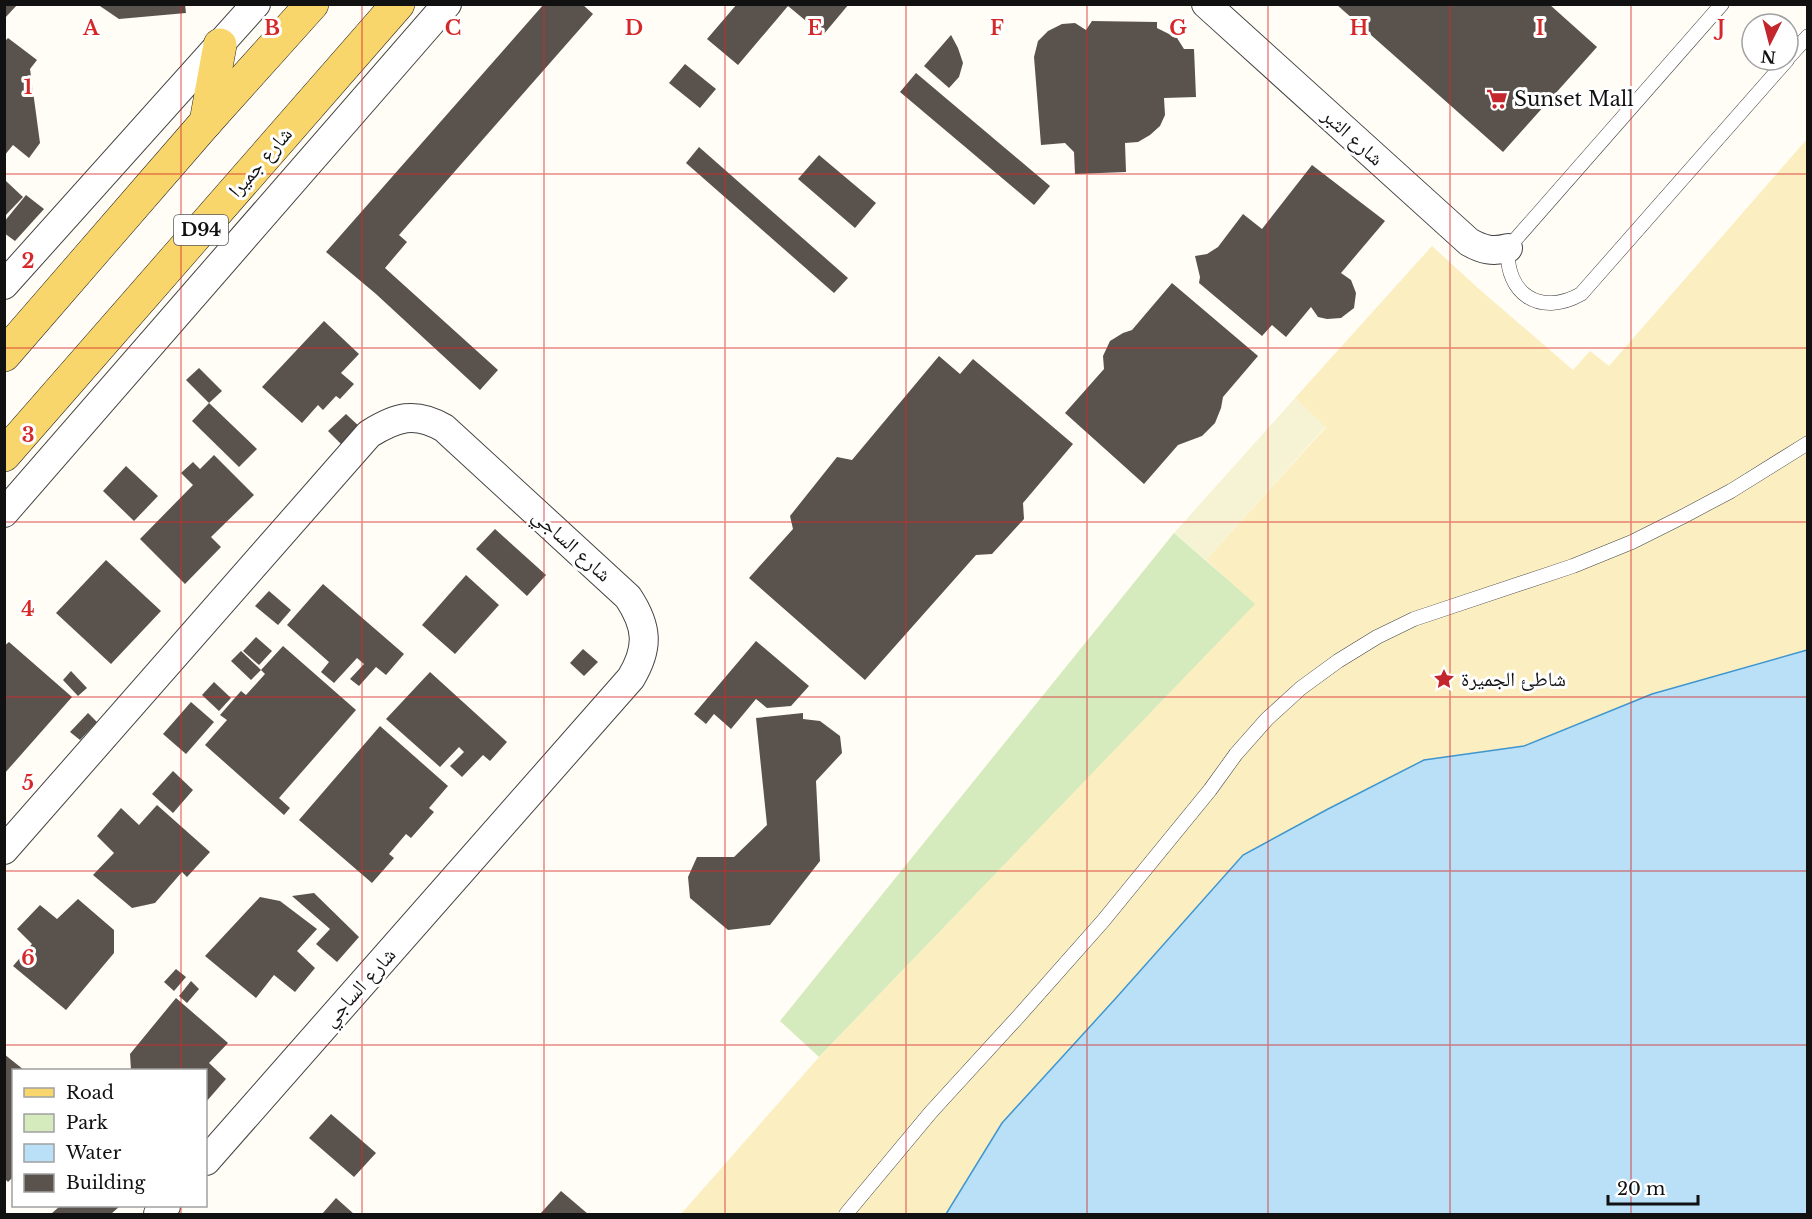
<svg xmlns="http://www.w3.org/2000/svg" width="1812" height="1219" font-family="'Libre Baskerville','Noto Naskh Arabic',serif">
<rect width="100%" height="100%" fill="#fffdf5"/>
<polygon fill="#f6f3d4" points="1295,398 1326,426 1206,560 1174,533"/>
<polygon fill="#d5ebbd" points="1174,533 1256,604 819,1057 780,1021"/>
<polygon fill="#fbeec1" points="1807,139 1807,650 1652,694 1524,746 1424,760 1116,998 1002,1123 946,1214 681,1214 819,1057 1255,604 1206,560 1326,427 1295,398 1432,246 1479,289 1573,370 1590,351 1609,366"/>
<polygon fill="#b9e0f7" stroke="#3f96cf" stroke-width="1.5" points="1807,650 1807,1214 946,1214 1002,1123 1116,998 1243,855 1328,809 1424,760 1524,746 1652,694"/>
<g fill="#5a524d">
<polygon points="4,4 18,4 4,19"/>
<polygon points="97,4 185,4 186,13 119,19"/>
<polygon points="544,4 582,4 593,14 399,235 407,242 385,268 498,370 480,390 376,294 326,252"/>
<polygon points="737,4 849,4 823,35 788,6 738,65 707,39"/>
<polygon points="1336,4 1549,4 1597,47 1503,152"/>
<polygon points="1092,21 1157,22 1157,28 1177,38 1184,49 1194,49 1196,97 1164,98 1165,115 1160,126 1150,135 1138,142 1125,143 1126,172 1075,174 1074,152 1065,143 1041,145 1034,57 1038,41 1048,31 1062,24 1075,23 1086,30"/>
<polygon points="951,35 958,48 963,63 959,77 949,88 924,66"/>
<polygon points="8,38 37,60 30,69 40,143 29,158 13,145 4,156 4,42"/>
<polygon points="685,64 716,89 700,108 669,83"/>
<polygon points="916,73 1050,186 1034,205 900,92"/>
<polygon points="699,147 848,278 834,293 686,163"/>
<polygon points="819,155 876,203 855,228 798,179"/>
<polygon points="1312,165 1385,221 1341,273 1351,280 1356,293 1354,308 1341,318 1327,319 1318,317 1311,307 1286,337 1272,325 1262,336 1199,283 1200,277 1195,256 1207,254 1218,247 1243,214 1262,229"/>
<polygon points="6,181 23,197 4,217 4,182"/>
<polygon points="26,195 44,209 15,241 4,233 4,222"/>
<polygon points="1172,283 1258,356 1223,397 1221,408 1215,423 1202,436 1178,445 1144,484 1065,413 1104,369 1103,356 1110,341 1123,333 1132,330"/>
<polygon points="324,321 359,354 341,373 354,384 340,399 336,396 323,410 318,405 302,423 262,387"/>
<polygon points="939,356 960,374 973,359 1073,444 1023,503 1024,519 992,554 976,555 865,680 749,578 793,529 790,516 837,457 852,460"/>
<polygon points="199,368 222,391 209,403 186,380"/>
<polygon points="209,403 257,449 239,467 192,421"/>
<polygon points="346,414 362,429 344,447 328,431"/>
<polygon points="214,455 254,495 211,537 221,547 185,584 140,539 193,485 181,473 193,462 200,469"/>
<polygon points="126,466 158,496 134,521 103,491"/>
<polygon points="495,529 546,575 527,596 476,549"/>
<polygon points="106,560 161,611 111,664 56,613"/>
<polygon points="466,575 499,605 455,654 422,625"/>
<polygon points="323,584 404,654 386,675 376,667 359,686 350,679 364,664 357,658 334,683 321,672 329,662 287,625"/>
<polygon points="269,591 291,610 278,625 255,606"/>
<polygon points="256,637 272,651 259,665 243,651"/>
<polygon points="756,641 809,686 791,706 767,708 756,699 731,729 714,714 706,724 694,714"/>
<polygon points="9,642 72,697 4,774 4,646"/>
<polygon points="283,646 356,710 279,798 290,808 284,815 205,745 227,720 220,715 241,691 246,695 265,674 261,670"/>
<polygon points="583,649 598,662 584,676 570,663"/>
<polygon points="241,651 261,670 251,680 231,661"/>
<polygon points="71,671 87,688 78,696 63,680"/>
<polygon points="430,672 507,742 490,761 483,755 462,777 450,766 464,752 459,747 440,767 386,719"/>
<polygon points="214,682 231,698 219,711 202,695"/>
<polygon points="191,702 214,722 186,754 163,734"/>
<polygon points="88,713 97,722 80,740 70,732"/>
<polygon points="803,713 803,719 820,721 840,736 842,753 816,781 820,861 770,925 728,930 690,898 688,877 697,857 734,857 767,825 756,718"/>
<polygon points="380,726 448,786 429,808 434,812 411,838 406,834 389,854 394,858 372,883 299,820"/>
<polygon points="173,771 193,790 173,813 152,794"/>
<polygon points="157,805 210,852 187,877 182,872 155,903 132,908 93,875 114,853 97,836 121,808 139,825"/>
<polygon points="314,893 359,937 337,962 316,944 330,929 292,896"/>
<polygon points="260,897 280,901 317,929 297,951 315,968 295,992 274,975 256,998 205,956"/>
<polygon points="78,899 114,930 114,953 66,1010 13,966 32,944 17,929 40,905 57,919"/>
<polygon points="176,969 186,977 174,991 164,982"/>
<polygon points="191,981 199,989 187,1003 179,996"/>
<polygon points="176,998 228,1043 209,1063 226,1079 206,1102 206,1070 131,1070 130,1054"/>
<polygon points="4,1054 24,1070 14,1070 14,1176 8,1182 4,1178"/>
<polygon points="331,1114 376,1153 354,1177 309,1138"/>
<polygon points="561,1191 588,1214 540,1214"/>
<polygon points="336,1198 354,1214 322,1214"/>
<polygon points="60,1206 120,1206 111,1214 51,1214"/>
</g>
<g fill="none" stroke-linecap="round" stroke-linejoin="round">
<defs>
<g id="service">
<path d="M1722 4 1508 248C1505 294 1540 317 1581 294L1787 60"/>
<polyline points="1788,58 1808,36"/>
<polyline points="846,1214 931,1112 1018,1017 1103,921 1210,790 1236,754 1267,719 1301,688 1338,661 1377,637 1414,619 1573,566 1632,542 1682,517 1731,491 1808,443"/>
</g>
<g id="minor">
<path d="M1206 4 1469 242C1483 250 1493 252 1508 248"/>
<polyline points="4,285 256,4"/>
<polyline points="4,513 447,4"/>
<path d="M4 850 369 434C396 417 415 411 444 428L628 597C648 627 649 648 631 678L206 1161"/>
<polyline points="158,1214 166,1206"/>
</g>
<g id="primary">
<polyline points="206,122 220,45"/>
<polyline points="4,355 206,122 312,4"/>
<polyline points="4,455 398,4"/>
</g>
</defs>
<use href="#service" stroke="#444" stroke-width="15"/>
<use href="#minor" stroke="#444" stroke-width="30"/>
<use href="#primary" stroke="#222" stroke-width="34"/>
<use href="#service" stroke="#fff" stroke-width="14"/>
<use href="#minor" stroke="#fff" stroke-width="28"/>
<use href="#primary" stroke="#f9d66b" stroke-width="33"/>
</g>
<path fill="none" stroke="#d62828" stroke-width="1.5" stroke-opacity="0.55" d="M181 4V1070M362 4V1214M544 4V1214M725 4V1214M906 4V1214M1087 4V1214M1268 4V1214M1450 4V1214M1631 4V1214M4 174H1808M4 348H1808M4 522H1808M4 697H1808M4 871H1808M4 1045H1808M181 1206V1214"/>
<defs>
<symbol id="supermarket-bare" viewBox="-9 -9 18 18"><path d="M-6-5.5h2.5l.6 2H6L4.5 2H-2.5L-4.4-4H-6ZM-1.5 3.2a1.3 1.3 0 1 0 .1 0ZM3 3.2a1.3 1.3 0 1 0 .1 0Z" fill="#c4262e" stroke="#fff" stroke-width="2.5" paint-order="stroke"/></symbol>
<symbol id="sight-bare" viewBox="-9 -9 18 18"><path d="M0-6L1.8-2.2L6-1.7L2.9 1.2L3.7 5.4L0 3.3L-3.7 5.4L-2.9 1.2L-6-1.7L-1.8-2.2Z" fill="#c4262e" stroke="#fff" stroke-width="2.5" paint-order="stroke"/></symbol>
</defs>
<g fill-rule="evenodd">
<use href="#supermarket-bare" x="1482" y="84" width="30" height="30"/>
<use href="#sight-bare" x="1429" y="664" width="30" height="30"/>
</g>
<g text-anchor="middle" stroke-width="6" stroke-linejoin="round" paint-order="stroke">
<rect fill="#fff" stroke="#585858" stroke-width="1.5" x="174" y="215" width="54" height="30" rx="4.5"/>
<g font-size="18" font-weight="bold" fill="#111">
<text x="201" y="236">D94</text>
</g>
<g font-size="20" fill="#111" stroke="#fff" text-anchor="start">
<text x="1514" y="106">Sunset Mall</text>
<text x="1461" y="686">شاطئ الجميرة</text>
</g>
<g font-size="20" fill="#111" stroke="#fff">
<text transform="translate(1353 137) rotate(42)" y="7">شارع الثبر</text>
<text transform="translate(260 162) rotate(-49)" y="7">شارع جميرا</text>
<text transform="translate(572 545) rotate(42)" y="7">شارع الساجي</text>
<text transform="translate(359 987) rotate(-48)" y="7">شارع الساجي</text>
</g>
</g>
<g font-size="20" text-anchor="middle" font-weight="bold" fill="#d62828" stroke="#fff" stroke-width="6" stroke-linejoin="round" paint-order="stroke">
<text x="91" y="35">A</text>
<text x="272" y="35">B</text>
<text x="453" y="35">C</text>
<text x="634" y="35">D</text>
<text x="815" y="35">E</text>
<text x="997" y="35">F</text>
<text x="1178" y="35">G</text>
<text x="1359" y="35">H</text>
<text x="1540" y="35">I</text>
<text x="1721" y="35">J</text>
<text x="28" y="94">1</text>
<text x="28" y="268">2</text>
<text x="28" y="442">3</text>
<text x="28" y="616">4</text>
<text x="28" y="790">5</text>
<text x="28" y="965">6</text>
</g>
<rect width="1812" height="1219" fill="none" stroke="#111111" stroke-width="12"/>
<rect x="12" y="1069" width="195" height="138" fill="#ffffff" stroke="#a0a0a0" stroke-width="1.5"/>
<rect x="24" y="1088" width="30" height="9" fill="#f9d66b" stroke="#a0a0a0" stroke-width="1.5"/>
<text x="66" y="1099" font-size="18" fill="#111111">Road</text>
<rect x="24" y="1114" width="30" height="18" fill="#d5ebbd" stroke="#a0a0a0" stroke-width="1.5"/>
<text x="66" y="1129" font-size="18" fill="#111111">Park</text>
<rect x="24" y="1144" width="30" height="18" fill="#b9e0f7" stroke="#a0a0a0" stroke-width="1.5"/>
<text x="66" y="1159" font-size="18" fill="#111111">Water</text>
<rect x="24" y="1174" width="30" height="18" fill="#5a524d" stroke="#a0a0a0" stroke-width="1.5"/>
<text x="66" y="1189" font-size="18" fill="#111111">Building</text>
<g transform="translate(1770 42) rotate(186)"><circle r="28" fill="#ffffff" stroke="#a0a0a0" stroke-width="1.5"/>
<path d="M0-4.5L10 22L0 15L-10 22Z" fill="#c4262e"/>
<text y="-9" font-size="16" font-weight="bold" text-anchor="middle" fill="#111111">N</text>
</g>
<path d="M1608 1195v9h90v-9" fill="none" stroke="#111111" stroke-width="3"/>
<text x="1617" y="1195" font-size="18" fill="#111111" stroke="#ffffff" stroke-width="4.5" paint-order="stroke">20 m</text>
</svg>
